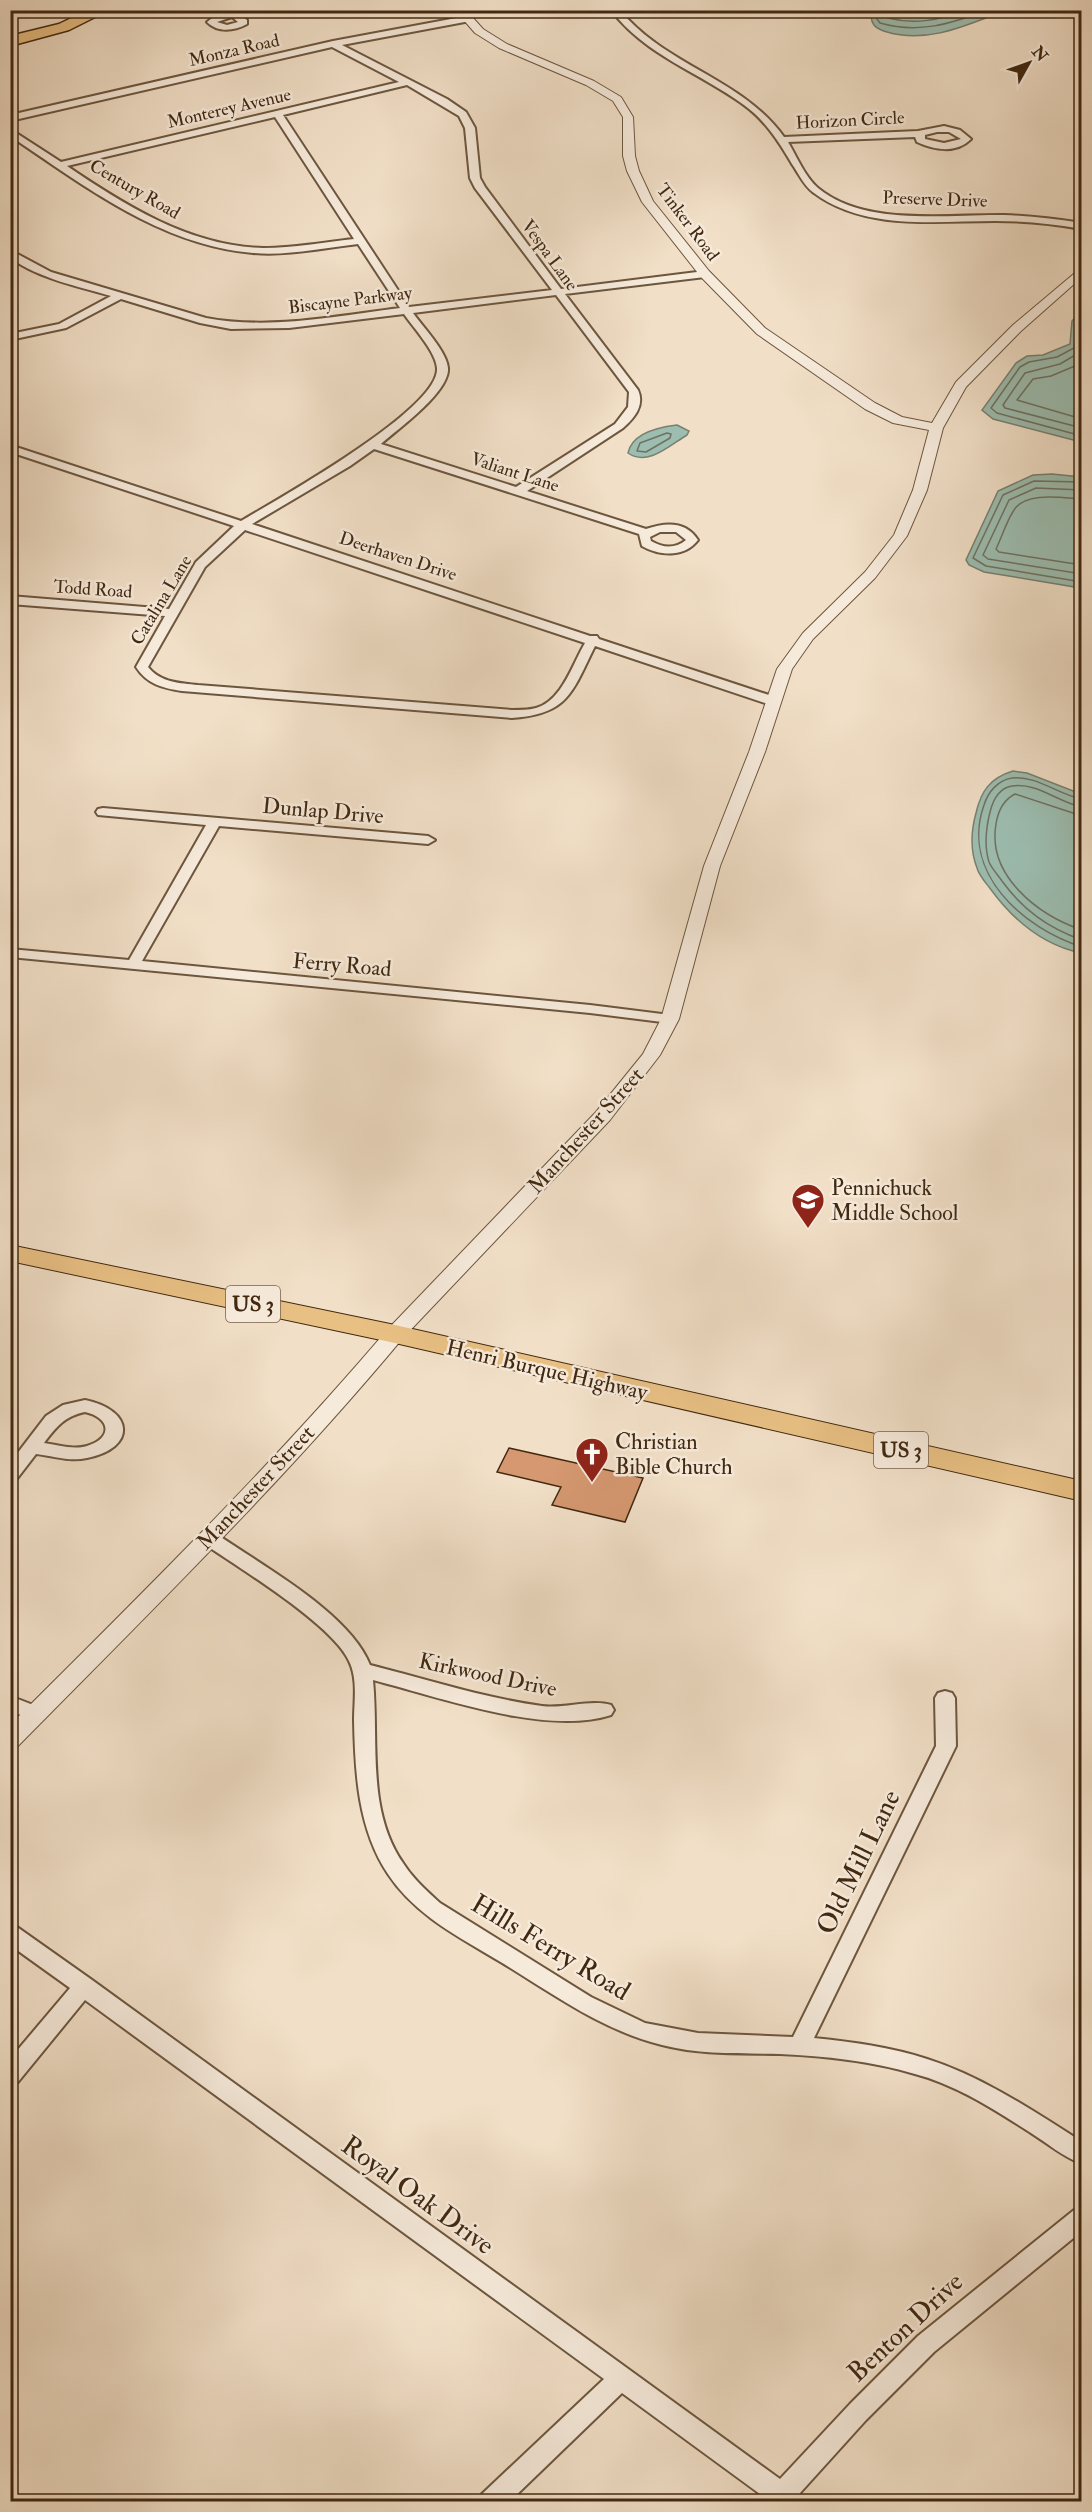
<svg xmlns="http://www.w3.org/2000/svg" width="1092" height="2512" font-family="'IM FELL Double Pica',serif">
<rect width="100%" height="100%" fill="#f1dfc7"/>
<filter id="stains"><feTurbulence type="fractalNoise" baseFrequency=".00333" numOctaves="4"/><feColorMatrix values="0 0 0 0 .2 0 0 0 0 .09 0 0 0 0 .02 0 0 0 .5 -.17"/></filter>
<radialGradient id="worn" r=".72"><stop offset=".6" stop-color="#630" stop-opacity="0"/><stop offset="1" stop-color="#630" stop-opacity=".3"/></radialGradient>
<g fill="#9cbdb0" stroke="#788170" stroke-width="1.5">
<path d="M877 10H1004V11C967 25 928 44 887 32 877 29 871 26 871 14Z"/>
<polygon points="1081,311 1081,442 993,419 982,410 1016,363 1027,356 1043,355 1070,344 1072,321"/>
<path d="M677 425 689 431 687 435C670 445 648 467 628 453 632 433 660 427 677 425Z"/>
<polygon points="1052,474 1081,477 1081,588 984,572 969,565 966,560 998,491 1033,475"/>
<path d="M1013 771 1027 773 1081 794V953C1043 945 1012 919 989 887 985 882 979 875 977 868 970 850 971 831 976 813 981 791 990 778 1013 771Z"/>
</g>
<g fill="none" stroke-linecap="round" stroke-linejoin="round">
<g stroke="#6e7260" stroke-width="1.5">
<path d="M879 10 877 19 880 23C918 34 951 24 987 10"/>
<path d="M887 10 888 18C915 25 940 20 966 10"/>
<polyline points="1082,319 1078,324 1074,348 1057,357 1029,362 1020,367 991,408 997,413 1082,436"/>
<polyline points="1082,351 1060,364 1025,373 1003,405 1005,408 1082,428"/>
<polyline points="1082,363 1051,376 1033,379 1017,400 1082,419"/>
<polygon points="667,433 671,434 670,438 646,452 637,451 640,443"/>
<polyline points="1082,482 1034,481 1003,495 973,558 986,566 1082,582"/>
<polyline points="1082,490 1036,488 1009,500 983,555 988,559 1082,574"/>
<path d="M1082 499C1063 498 1026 491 1014 510 1006 522 1002 537 996 549L999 552 1082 565"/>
<path d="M1082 799C1059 795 1036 775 1012 778 998 780 988 792 984 805 960 873 1023 928 1082 947"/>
<path d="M1082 807C1059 803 1037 782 1012 786 999 788 993 800 990 812 986 828 984 846 989 862 992 869 998 875 1002 881 1023 910 1048 928 1082 940"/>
<path d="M1082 816 1015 794C1003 800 998 811 996 824 987 876 1038 915 1082 930"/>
</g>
</g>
<polygon fill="#d59870" stroke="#412810" stroke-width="1.5" points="509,1448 643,1478 625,1522 552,1505 561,1487 497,1472"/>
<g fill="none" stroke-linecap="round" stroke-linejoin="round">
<defs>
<g id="minor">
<path d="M236 10H253L240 15 247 20V24C234 31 218 33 207 22L216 15ZM232 17 238 22 227 25 217 22Z"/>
<path d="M611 10H620C665 66 742 78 784 137L918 131 944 126 960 130 971 139C956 154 934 150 917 142L915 137 788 142C797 157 805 177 818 188 865 227 947 214 1004 215 1030 216 1056 219 1082 223V229C1053 224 1024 221 995 221 936 221 865 231 814 193 804 186 799 174 792 164 779 142 765 120 744 105 699 72 646 56 611 10ZM949 132 961 139 944 143 925 139V135L937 132Z"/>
<path d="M467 16 471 19 470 21 342 45 447 99 466 112 475 128 480 178 485 187 561 289 705 271 710 274 705 277 565 294 638 390C645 406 634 418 623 428L527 491 646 529C666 522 686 521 698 540 684 558 660 556 642 546L639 534 374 449 350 466 252 524 590 636H597L599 639 778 698 779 701 778 704H768L595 646C572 692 569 714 512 718L182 691C162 688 147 684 136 667L165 616 10 604V596L169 609 196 562 234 526 10 452V445L241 521C276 500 440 409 437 368 436 352 413 327 404 314L289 328 231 329 200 323 121 299 66 328 10 340V334L59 324 111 296C76 286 41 279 10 258V250L51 272 206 318C270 330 336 316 400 308L358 244C323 248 288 256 253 253 160 245 85 186 10 136V129L61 162 399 82 332 47 10 121V115L333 41ZM407 85 459 116 465 128 470 178 475 188 552 290 409 307 283 115ZM275 117 354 239C324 242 294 248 263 248 190 246 126 206 67 166ZM556 295 629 392 628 407 615 424 516 487 381 444C398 429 450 392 448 368 447 352 423 327 413 313ZM245 530 585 643C573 663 562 701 536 708 529 710 520 710 512 710L198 685C180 683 161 683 148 667L205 567ZM660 532H676L686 540C675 549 663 548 651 541L650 537Z"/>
<polygon points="103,808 428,836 435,840 428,844 219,826 142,961 590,1005 670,1015 677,1019 670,1023 590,1013 10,957 10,949 129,960 206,825 98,815 96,812 98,809"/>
<path d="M85 1400C134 1410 137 1448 87 1458 70 1462 53 1456 36 1454L16 1480 10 1482V1463L46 1416 63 1405ZM85 1412C111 1418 113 1438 87 1446 73 1450 58 1445 44 1443 56 1427 65 1416 85 1412Z"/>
<path d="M209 1531 215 1533C261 1565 350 1613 370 1665 426 1679 484 1698 542 1706 563 1709 592 1699 611 1705L614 1710 611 1715C546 1736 439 1697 373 1680 379 1740 366 1810 403 1863 413 1879 427 1891 440 1903L591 1997 645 2023 698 2033 793 2037 936 1746 935 1698 938 1693 945 1691 952 1693 955 1698 956 1746 814 2038C852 2042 891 2047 927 2059 983 2077 1032 2110 1082 2142V2164C1063 2157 1047 2143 1031 2133 995 2110 957 2085 915 2074 872 2061 825 2056 780 2054 741 2053 700 2055 662 2045 601 2030 552 1993 499 1961 459 1937 415 1915 388 1874 358 1829 355 1773 354 1720 354 1701 358 1679 349 1661 332 1624 239 1568 203 1543L200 1538 203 1533Z"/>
<polygon points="10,1696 41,1708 44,1713 41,1718 34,1720 10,1711"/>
<polygon points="10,1925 17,1927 92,1980 780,2479 850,2404 918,2336 1074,2210 1082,2207 1082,2231 934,2352 866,2420 800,2493 804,2502 771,2502 622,2393 509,2502 479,2502 482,2494 604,2379 85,2000 18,2082 10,2084 10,2059 70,1988 10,1945"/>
</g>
<path id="tertiary" d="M455 10H466L483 29 507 44 594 81 621 97 633 117 635 156 639 171 653 201 709 271 765 328 875 403 902 417 932 423 956 382 1013 325 1082 267V277L1021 331 966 387 943 428 927 490 907 536 875 578 813 639 792 669 765 752 720 866 679 1019 660 1055 610 1120 402 1339C283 1482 149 1613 18 1746L10 1749V1725C139 1596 270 1468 388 1329L596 1112 643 1054 661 1019 704 866 749 752 777 669 803 633 865 572 894 535 913 490 929 430 893 423 865 409 757 334 701 277 642 202 627 171 623 156V117L613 101 586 85 499 48 475 33Z"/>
<polygon id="primary" points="10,1245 395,1325 1082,1481 1082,1501 395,1343 10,1261"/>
<polygon id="motorway" points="88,10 109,10 69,30 10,46 10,36 59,24"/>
</defs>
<use href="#minor" stroke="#6d563e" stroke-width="4"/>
<use href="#tertiary" stroke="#6d563e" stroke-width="2"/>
<use href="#primary" stroke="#412810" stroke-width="2"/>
<use href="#motorway" stroke="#412810" stroke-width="3"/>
<use href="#minor" fill="#f6eadb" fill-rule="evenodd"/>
<use href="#tertiary" fill="#f6eadb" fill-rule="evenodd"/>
<use href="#primary" fill="#e8c084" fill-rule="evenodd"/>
<use href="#motorway" fill="#e8c084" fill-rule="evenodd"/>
</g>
<defs>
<symbol id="school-pin" viewBox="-11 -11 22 30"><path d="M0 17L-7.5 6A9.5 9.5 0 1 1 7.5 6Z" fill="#8f2418" stroke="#f6eadb"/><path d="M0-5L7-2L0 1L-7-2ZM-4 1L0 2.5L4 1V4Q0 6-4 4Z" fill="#fff"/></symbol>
<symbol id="church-pin" viewBox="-11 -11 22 30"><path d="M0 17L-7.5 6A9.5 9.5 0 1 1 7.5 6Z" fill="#8f2418" stroke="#f6eadb"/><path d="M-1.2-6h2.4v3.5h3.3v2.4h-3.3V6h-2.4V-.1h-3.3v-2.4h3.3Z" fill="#fff"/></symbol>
</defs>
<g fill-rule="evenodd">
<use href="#school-pin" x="789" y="1181" width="38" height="52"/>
<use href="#church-pin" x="573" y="1435" width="38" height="52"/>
</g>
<g text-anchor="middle" stroke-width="5" stroke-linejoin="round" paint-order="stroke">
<g font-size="18" fill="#412810" stroke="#f6eadb">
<text transform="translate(234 50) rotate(-13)" y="6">Monza Road</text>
<text transform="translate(229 108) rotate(-13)" y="6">Monterey Avenue</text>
<text transform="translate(850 120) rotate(-3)" y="6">Horizon Circle</text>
<text transform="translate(135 189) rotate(30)" y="6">Century Road</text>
<text transform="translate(935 199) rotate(2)" y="6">Preserve Drive</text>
<text transform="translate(688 222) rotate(53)" y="6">Tinker Road</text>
<text transform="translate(550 255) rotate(54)" y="6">Vespa Lane</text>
<text transform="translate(350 300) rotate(-7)" y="6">Biscayne Parkway</text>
<text transform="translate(515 472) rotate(18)" y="6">Valiant Lane</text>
<text transform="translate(398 556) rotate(18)" y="6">Deerhaven Drive</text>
<text transform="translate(93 589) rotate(4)" y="6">Todd Road</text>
<text transform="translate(161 600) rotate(-59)" y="6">Catalina Lane</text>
</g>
<g fill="#f6eadb" stroke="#77624d" stroke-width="1.5">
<rect x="226" y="1286" width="54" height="36" rx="4.5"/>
<rect x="874" y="1432" width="54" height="36" rx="4.5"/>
</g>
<g font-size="21" font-weight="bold" fill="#412810">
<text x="253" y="1311">US 3</text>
<text x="901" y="1457">US 3</text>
</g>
<g font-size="22" fill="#412810" stroke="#f6eadb">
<text transform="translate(323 810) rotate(5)" y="8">Dunlap Drive</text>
<text transform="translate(342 964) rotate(5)" y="8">Ferry Road</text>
<text transform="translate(585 1130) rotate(-48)" y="8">Manchester Street</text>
<text transform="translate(547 1369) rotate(13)" y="8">Henri Burque Highway</text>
<text transform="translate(255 1487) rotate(-47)" y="8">Manchester Street</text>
<text transform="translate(488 1674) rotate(12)" y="8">Kirkwood Drive</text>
</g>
<g font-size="22" fill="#412810" stroke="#f6eadb" text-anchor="start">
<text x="831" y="1195">Pennichuck<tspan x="831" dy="25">Middle School</tspan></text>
<text x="615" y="1449">Christian<tspan x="615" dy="25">Bible Church</tspan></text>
</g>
<g font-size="27" fill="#412810" stroke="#f6eadb">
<text transform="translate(858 1862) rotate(-64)" y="9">Old Mill Lane</text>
<text transform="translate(551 1947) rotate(31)" y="9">Hills Ferry Road</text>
<text transform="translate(418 2195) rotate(36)" y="9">Royal Oak Drive</text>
<text transform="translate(905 2327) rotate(-43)" y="9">Benton Drive</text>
</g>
</g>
<rect width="1092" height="2512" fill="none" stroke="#f1dfc7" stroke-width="36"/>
<rect x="12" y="12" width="1068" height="2488" fill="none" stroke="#412810" stroke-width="3"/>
<rect x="18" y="18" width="1056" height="2476" fill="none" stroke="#412810" stroke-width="1.5"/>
<g transform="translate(1029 63) rotate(50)" stroke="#f6eadb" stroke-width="4.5" paint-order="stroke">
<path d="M0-4.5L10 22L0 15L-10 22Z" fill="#412810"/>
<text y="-9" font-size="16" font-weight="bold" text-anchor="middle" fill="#412810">N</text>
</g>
<rect width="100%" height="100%" filter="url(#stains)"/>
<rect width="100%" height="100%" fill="url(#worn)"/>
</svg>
